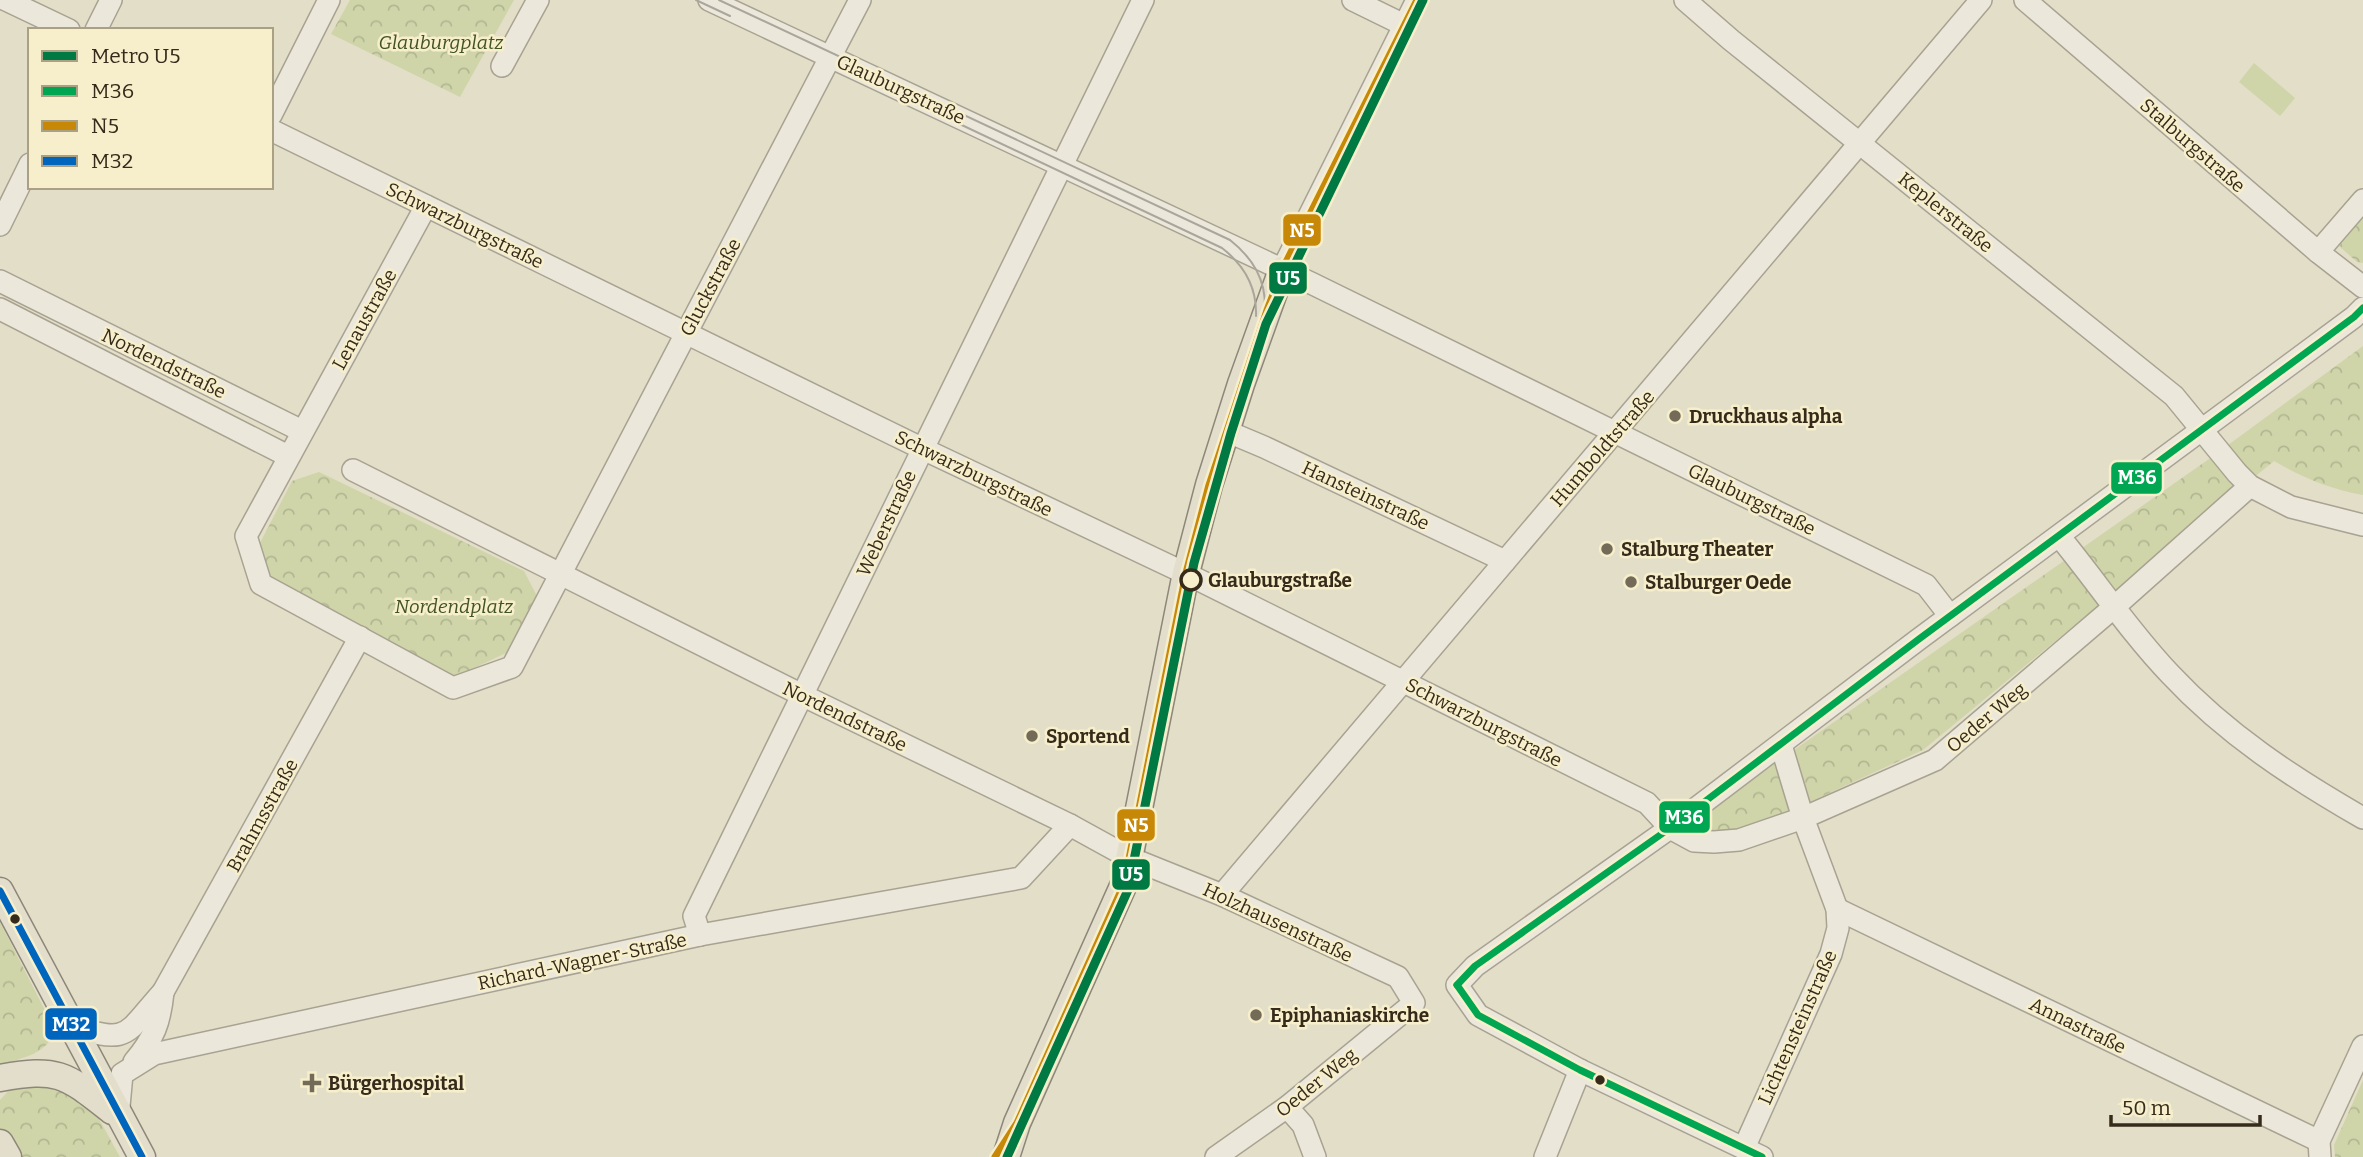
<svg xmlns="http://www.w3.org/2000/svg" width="2363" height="1157" font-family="Bitter,serif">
<defs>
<pattern id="park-crowns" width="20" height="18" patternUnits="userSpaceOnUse" patternTransform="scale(1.75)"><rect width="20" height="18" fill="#cfd5a9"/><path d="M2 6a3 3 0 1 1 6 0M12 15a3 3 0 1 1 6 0" fill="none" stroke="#b2b791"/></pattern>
</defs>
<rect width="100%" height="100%" fill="#e3dec8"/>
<polygon fill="#cfd5a9" points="2254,63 2295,98 2280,116 2239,82"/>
<g fill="url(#park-crowns)">
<polygon points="350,0 514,0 460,97 331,34"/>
<polygon points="2363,217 2363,263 2357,262 2339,246"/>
<path d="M2363 346V495C2330 489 2303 478 2274 461L1923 750 1814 800 1742 830 1724 833 1695 831 1690 823 2209 459Z"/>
<polygon points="319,472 524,571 538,598 508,652 455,677 272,580 260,543 292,481"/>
<path d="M0 922 54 1028C51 1054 21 1058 0 1065Z"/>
<polygon points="2363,1080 2363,1157 2335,1157 2334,1145"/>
<polygon points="51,1085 81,1096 98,1117 120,1157 14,1157 0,1131 0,1100 11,1088"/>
</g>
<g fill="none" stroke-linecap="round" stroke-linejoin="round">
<defs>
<g id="minor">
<polyline points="6,0 69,30"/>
<polyline points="709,0 1313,284 1926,585 1950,616"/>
<polyline points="1353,0 1404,25"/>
<polyline points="1685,0 1731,40 2174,396 2237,473 2250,486 2291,507 2363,525"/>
<polyline points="2025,0 2318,252 2363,287"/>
<polyline points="96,30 111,0"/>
<polyline points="502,66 538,0"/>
<polyline points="271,115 329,0"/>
<polyline points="271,130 921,448 1191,576 1647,803 1670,828 1694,841 1714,842 1739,840 1803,818 1935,760 2113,608 2250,486"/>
<polyline points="426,206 246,536 261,584 453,688 512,667 860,0"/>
<polyline points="0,225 30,164"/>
<polyline points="2318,252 2363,200"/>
<polyline points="1282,270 1417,0"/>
<polyline points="0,281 302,431"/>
<polyline points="0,309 288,456"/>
<polyline points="1226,431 1264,447 1505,561"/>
<polyline points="353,470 804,696 1070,825 1130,858 1222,895 1398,977 1414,1003 1287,1107 1216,1157"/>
<path d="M2059 536C2097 582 2129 631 2170 674 2226 734 2293 778 2363 818"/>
<polyline points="1222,895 1981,0"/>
<polyline points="1837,909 2319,1141"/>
<path d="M700 935 694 916C845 611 991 304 1143 0"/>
<path d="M70 1025C130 1046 125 1034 163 992L360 637"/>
<path d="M134 1062C154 1038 160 1023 163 992"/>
<polyline points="1287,1107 1303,1125 1315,1157"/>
<polyline points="118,1117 122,1074 154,1054 700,935 1021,878 1070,825"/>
<polyline points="1744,1148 1831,954 1838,928 1837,909 1803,818 1781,745"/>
<polyline points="1545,1157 1580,1070"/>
<polyline points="1762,1157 1580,1070 1478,1015 1457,985 1475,966 1670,828 1919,639 2354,317 2363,308"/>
<polyline points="2320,1157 2319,1141 2363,1046"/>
</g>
<g id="major">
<polyline points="0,891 142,1157"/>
<path d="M0 1078C59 1067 66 1075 112 1111"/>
<polyline points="0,1143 8,1157"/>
<polyline points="1006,1157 1017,1123 1124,884 1186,573 1209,485 1241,384 1282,270"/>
</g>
</defs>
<use href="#minor" stroke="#a8a292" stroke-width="24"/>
<use href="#major" stroke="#8d8779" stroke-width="29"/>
<use href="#minor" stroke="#ebe7da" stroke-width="21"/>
<use href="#major" stroke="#e3decb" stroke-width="26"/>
<g stroke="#aaa69b" stroke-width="2">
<polyline points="696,0 730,16"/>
<path d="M719 0 1230 240C1268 270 1271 303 1258 347"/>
<path d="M854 74 1222 248C1244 265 1257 288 1256 316"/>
</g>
<defs>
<g id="bus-1">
<polyline points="1457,985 1475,966 1670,828 1919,639 2354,317 2363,308"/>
<polyline points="1457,985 1478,1015 1580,1070 1762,1157"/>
</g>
<polyline id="bus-2" points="995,1157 1017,1123 1124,884 1186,573 1209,485 1267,310 1285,264 1417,0"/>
<polyline id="bus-3" points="0,891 142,1157"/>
</defs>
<use href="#bus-1" stroke="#f7efcc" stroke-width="12"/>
<use href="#bus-2" stroke="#f7efcc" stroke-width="12"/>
<use href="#bus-3" stroke="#f7efcc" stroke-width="12"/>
<use href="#bus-1" stroke="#00a651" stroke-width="7"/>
<use href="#bus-2" stroke="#c78707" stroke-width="7"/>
<use href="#bus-3" stroke="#0065bd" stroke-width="7"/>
<defs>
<polyline id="metro-1" points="1007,1157 1128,890 1194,563 1231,433 1266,324 1423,0"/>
</defs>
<use href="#metro-1" stroke="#f7efcc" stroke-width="14"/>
<use href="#metro-1" stroke="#007942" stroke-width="9"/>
</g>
<g fill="#736a58" stroke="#f7efcc" stroke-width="2.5">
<circle cx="1675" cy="416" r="7"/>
<circle cx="1607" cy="549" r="7"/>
<circle cx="1631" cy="582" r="7"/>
<circle cx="1032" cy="736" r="7"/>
<circle cx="1256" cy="1015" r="7"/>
<path d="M308.5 1072.5h7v7h7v7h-7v7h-7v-7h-7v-7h7z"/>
</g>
<circle fill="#f7efcc" stroke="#362b1b" stroke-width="3.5" cx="1191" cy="580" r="10"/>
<g fill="#362b1b" stroke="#f7efcc" stroke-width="2.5">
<circle cx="15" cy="919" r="6"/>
<circle cx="1600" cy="1080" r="6"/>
</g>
<g text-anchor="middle" stroke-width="5" stroke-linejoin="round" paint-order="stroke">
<g font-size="19" font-style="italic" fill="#415320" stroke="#f7efcc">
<text x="441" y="49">Glauburgplatz</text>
<text x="454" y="613">Nordendplatz</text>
</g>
<g font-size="19" fill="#362b1b" stroke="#f7efcc">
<text transform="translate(901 89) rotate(25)" y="7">Glauburgstraße</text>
<text transform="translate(2193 145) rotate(41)" y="7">Stalburgstraße</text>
<text transform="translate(1946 212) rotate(39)" y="7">Keplerstraße</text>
<text transform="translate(465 225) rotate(26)" y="7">Schwarzburgstraße</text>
<text transform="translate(710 287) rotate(-62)" y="7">Gluckstraße</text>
<text transform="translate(364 319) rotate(-61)" y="7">Lenaustraße</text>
<text transform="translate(164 363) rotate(26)" y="7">Nordendstraße</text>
<text transform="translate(1602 448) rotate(-49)" y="7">Humboldtstraße</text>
<text transform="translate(974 473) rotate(26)" y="7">Schwarzburgstraße</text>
<text transform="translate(1366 495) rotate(25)" y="7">Hansteinstraße</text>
<text transform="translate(1752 499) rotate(26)" y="7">Glauburgstraße</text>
<text transform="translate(886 523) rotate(-65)" y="7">Weberstraße</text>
<text transform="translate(845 716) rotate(26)" y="7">Nordendstraße</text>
<text transform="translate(1986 717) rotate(-40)" y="7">Oeder Weg</text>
<text transform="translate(1484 722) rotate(27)" y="7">Schwarzburgstraße</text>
<text transform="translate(262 815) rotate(-61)" y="7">Brahmsstraße</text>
<text transform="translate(1278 922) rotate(25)" y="7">Holzhausenstraße</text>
<text transform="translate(582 961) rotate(-12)" y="7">Richard-Wagner-Straße</text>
<text transform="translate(2078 1025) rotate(26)" y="7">Annastraße</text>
<text transform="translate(1797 1027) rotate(-66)" y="7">Lichtensteinstraße</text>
<text transform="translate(1316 1082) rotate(-39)" y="7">Oeder Weg</text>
</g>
<g font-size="19" font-weight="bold" fill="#362b1b" stroke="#f7efcc" text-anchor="start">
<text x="1689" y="423">Druckhaus alpha</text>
<text x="1621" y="556">Stalburg Theater</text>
<text x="1645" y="589">Stalburger Oede</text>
<text x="1046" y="743">Sportend</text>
<text x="1270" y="1022">Epiphaniaskirche</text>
<text x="328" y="1090">Bürgerhospital</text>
</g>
<g font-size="19" font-weight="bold" fill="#362b1b" stroke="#f7efcc" text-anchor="start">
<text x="1208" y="587">Glauburgstraße</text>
</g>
</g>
<g stroke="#f7efcc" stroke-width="2.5">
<rect x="1282" y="213" width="40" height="34" rx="7" fill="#c78707"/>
<rect x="1268" y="261" width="40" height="34" rx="7" fill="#007942"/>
<rect x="2110" y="461" width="53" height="34" rx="7" fill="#00a651"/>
<rect x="1658" y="800" width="53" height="34" rx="7" fill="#00a651"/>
<rect x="1116" y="808" width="40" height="34" rx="7" fill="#c78707"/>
<rect x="1111" y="858" width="40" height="33" rx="7" fill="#007942"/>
<rect x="44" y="1007" width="54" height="34" rx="7" fill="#0065bd"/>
</g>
<g font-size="19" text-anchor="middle" font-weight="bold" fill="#fff">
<text x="1302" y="237">N5</text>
<text x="1288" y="285">U5</text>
<text x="2137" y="484">M36</text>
<text x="1684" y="824">M36</text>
<text x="1136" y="832">N5</text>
<text x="1131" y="881">U5</text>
<text x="71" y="1031">M32</text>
</g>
<rect x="28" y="28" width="245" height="161" fill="#f7efcc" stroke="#aaa185" stroke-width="2"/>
<rect x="42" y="51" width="35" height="10" fill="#007942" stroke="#aaa185" stroke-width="2"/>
<text x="91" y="63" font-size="21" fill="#362b1b">Metro U5</text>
<rect x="42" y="86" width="35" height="10" fill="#00a651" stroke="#aaa185" stroke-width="2"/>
<text x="91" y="98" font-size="21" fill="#362b1b">M36</text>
<rect x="42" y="121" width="35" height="10" fill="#c78707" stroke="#aaa185" stroke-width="2"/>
<text x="91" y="133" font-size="21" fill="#362b1b">N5</text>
<rect x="42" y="156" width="35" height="10" fill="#0065bd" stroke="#aaa185" stroke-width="2"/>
<text x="91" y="168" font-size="21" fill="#362b1b">M32</text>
<path d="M2111 1115v10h149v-10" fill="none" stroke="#362b1b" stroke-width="3.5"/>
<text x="2122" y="1115" font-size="21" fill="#362b1b" stroke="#f7efcc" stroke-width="5" paint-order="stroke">50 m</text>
</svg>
